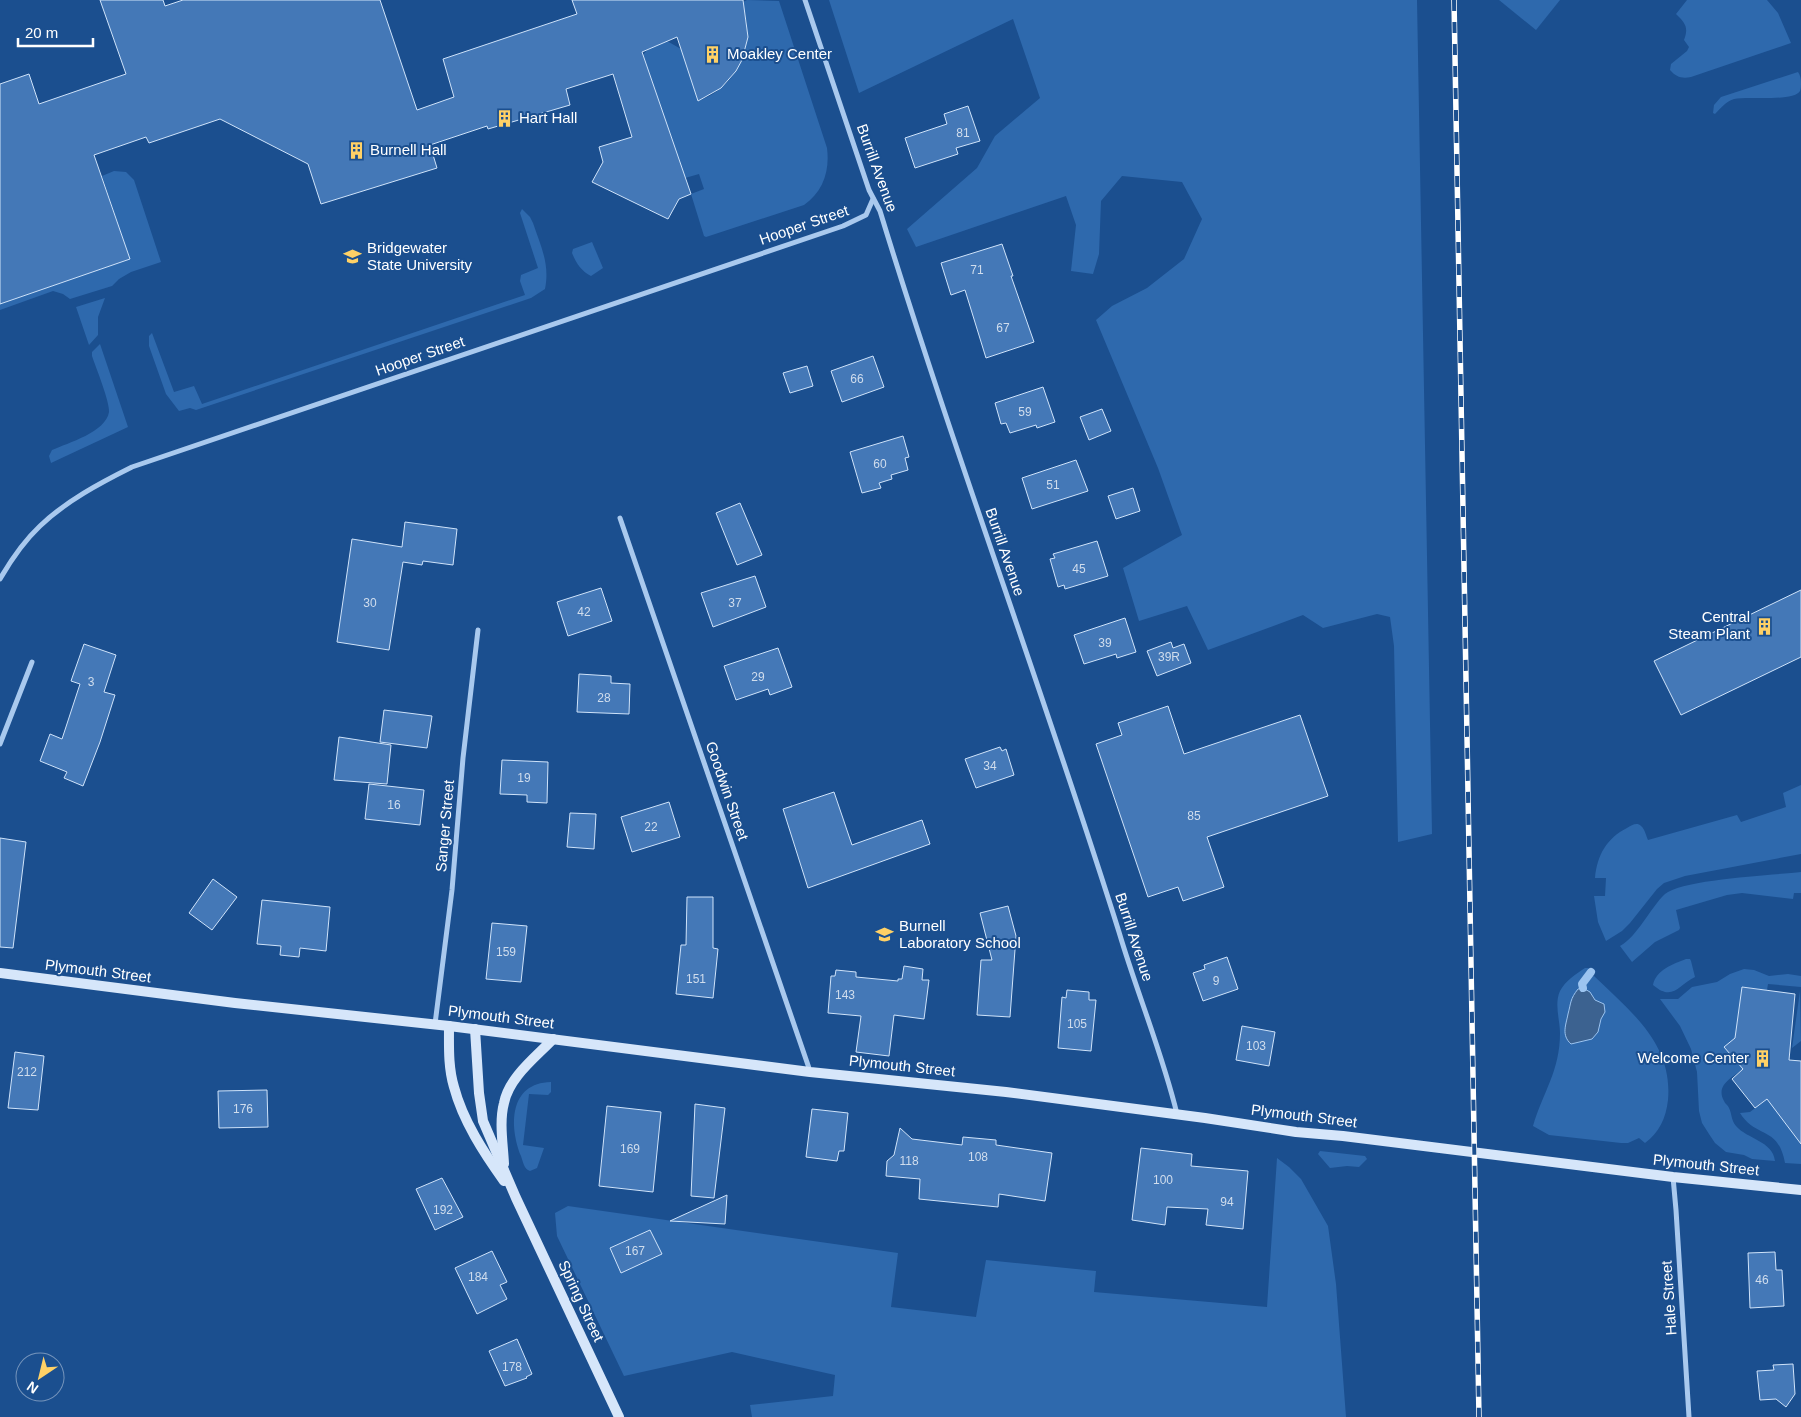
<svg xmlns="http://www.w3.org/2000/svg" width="1801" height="1417" font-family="Helvetica,sans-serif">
<rect width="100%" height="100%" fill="#1b4f8f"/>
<g fill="#2e69ad">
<path d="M747 0 779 1 827 148C830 171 823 192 804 205L706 237 704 236 691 194 704 189 699 174 685 178 643 55 652 44 660 39 662 43 667 41 681 49 698 101C725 92 746 65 747 36 748 25 745 13 743 2Z"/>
<polygon points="829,0 1417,0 1432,834 1398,842 1394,646 1390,617 1377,614 1323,628 1303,615 1208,650 1187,606 1139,621 1123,568 1182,535 1158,468 1096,320 1112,306 1147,288 1184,259 1202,219 1182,182 1122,176 1101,201 1099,254 1093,274 1071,271 1076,225 1066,196 916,247 907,229 977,168 995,136 1040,98 1013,19 859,93"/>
<polygon points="1499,0 1560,0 1536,30"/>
<path d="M1687 0H1767L1778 13 1791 43 1691 77C1682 79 1676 77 1670 70L1671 64 1687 51 1689 47 1684 40C1689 27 1685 23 1676 14Z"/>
<path d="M1798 72C1800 75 1801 78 1801 83 1801 85 1801 89 1800 91 1794 102 1747 96 1734 99 1725 102 1721 108 1715 114L1713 113 1714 105 1721 97Z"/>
<polygon points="114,171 126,172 134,180 161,262 131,272 119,279 112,286 70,299 63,294 53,291 0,310 0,304 130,259 102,176"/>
<path d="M522 209 530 217 533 223C541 247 550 264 545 289L531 298 196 410 190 408 179 411 166 394 149 346V336L152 333 174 392 194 386 202 404 525 295 520 281 521 275 538 268 520 213Z"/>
<path d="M592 242 603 268 591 276C582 272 576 263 572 253L573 249Z"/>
<polygon points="105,298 98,317 98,335 89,345 76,307"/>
<path d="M100 344 128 427 51 463 49 456 52 450C68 443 106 432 109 412 110 402 96 368 92 356V352Z"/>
<path d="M1801 785V854L1685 876 1664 883 1657 889 1630 923 1622 931 1606 941 1598 922 1594 896H1605L1606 878H1595C1597 855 1607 838 1627 828 1632 825 1637 822 1641 826 1645 829 1646 836 1648 840L1737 815 1741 822 1786 807 1783 793Z"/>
<path d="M1801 872V893H1794L1793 899 1742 893 1727 895 1676 910 1680 928 1679 930 1655 942 1632 962 1620 946C1638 936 1650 908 1665 894 1682 879 1775 875 1801 872Z"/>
<path d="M1686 959H1690L1691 961 1695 977C1678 985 1673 1002 1653 985 1656 970 1673 964 1686 959Z"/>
<path d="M1585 968H1588L1590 970 1586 974 1588 977 1594 976C1630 1011 1673 1043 1668 1100 1666 1118 1659 1133 1645 1143L1639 1138 1628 1143H1621L1549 1135 1533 1126C1543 1092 1560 1071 1560 1033 1560 1020 1554 1004 1560 991 1565 981 1576 974 1585 968Z"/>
<path d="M1744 969 1754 970 1769 976 1788 974 1801 976V987L1768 984 1767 990 1743 987 1735 1038 1743 1069C1733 1077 1715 1085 1724 1101 1725 1104 1728 1105 1729 1108 1732 1114 1731 1120 1736 1126 1747 1139 1773 1141 1775 1161L1752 1159 1744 1155 1726 1152 1715 1143 1709 1134 1702 1123 1699 1111 1697 1072 1691 1049 1680 1026 1660 999H1678L1692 987 1717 982 1730 974Z"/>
<polygon points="1800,991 1801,1041 1792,1048"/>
<path d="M551 1082V1092L548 1095 529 1094 523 1145 544 1148 537 1168 530 1171C524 1169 523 1162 521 1156 509 1126 509 1083 551 1082Z"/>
<path d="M1767 1099 1801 1121V1164L1785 1163C1778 1125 1756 1139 1740 1113L1750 1112Z"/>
<polygon points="1320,1151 1365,1156 1367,1159 1359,1167 1347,1166 1330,1168 1318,1154"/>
<polygon points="1277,1158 1289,1167 1301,1179 1328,1226 1336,1284 1346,1417 752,1417 750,1405 833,1396 835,1375 732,1352 624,1376 557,1236 555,1213 568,1206 898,1253 891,1307 976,1317 986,1260 1096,1271 1094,1292 1267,1307"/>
</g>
<path fill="#3c6290" stroke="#9cc4f0" d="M1583 988 1590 992 1595 1000 1604 1004 1605 1012 1601 1019 1598 1032 1592 1039 1571 1044C1561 1035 1566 1025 1568 1014 1571 1003 1570 999 1578 989Z"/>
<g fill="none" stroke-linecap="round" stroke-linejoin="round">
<polyline stroke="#9cc4f0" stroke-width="8" points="1583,988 1582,984 1591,972"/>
</g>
<g fill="#4478b7" stroke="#cfe3fa">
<polygon points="100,0 163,0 165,6 183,0 380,0 417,110 454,97 443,59 577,14 572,0 743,0 748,37 742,60 736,71 721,88 698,101 677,37 642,52 691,194 679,199 668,219 592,182 603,162 599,147 632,137 613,74 566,89 570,105 488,129 487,126 430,145 437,168 321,204 308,164 220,119 149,143 146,137 94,155 130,259 0,304 0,84 29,74 39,104 126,74"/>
<polygon points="968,106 980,141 956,148 958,154 915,168 905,138 947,124 944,114"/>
<polygon points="1002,244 1013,276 1011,276 1034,342 986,358 965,290 951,295 941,263"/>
<polygon points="873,356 884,387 842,402 831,371"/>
<polygon points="807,366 813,386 790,393 783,373"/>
<polygon points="1043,387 1055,422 1037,428 1036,425 1010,433 1006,423 1001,424 995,403"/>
<polygon points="1102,409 1111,431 1089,440 1080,417"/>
<polygon points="903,436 909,457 905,458 908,470 891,475 892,479 879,483 881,488 862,493 850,452"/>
<polygon points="1076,460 1088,491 1032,509 1022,478"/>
<polygon points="1133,488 1140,511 1116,519 1108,496"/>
<polygon points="740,503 762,555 737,565 716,513"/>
<polygon points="405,522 457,529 453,565 423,561 422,565 403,562 389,650 337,642 352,539 402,547"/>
<polygon points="1097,541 1108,576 1065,589 1064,585 1058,587 1050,559 1055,558 1053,554"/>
<polygon points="755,576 766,607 713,627 701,593"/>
<polygon points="601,588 612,621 568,636 557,602"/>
<polygon points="1801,590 1801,657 1681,715 1654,661"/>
<polygon points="1125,618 1136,652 1117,658 1116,654 1084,664 1074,635"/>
<polygon points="1171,642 1173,648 1184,644 1191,663 1157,676 1147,651"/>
<polygon points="84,644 116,655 104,692 115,695 100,742 83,786 64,778 67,772 40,761 50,734 62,739 80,684 71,681"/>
<polygon points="778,648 792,687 770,695 768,689 736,700 724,666"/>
<polygon points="579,674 611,676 611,683 630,684 629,714 577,712"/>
<polygon points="1168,706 1184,754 1300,715 1328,796 1207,837 1224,887 1183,901 1178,887 1148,897 1096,744 1122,735 1118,723"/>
<polygon points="384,710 432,716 427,748 380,742"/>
<polygon points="339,737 391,745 387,784 334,780"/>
<polygon points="1000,747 1002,751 1006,749 1014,775 976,788 965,759"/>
<polygon points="502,760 548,762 547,803 527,802 527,795 500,794"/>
<polygon points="369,784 424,790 420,825 365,819"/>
<polygon points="834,792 852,845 922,820 930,844 808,888 783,809"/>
<polygon points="669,802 680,837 632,852 621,817"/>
<polygon points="570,813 596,814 594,849 567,847"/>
<polygon points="0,838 26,842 13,948 0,947"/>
<polygon points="213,879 237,897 212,930 189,913"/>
<polygon points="687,897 713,897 713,948 718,949 713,998 676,994 681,945 686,945"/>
<polygon points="262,900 330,907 326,951 300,948 299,957 280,955 281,946 257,944"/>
<polygon points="1008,906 1016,936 1010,1017 977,1015 981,960 992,960 980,913"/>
<polygon points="492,923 527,926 521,982 486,979"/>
<polygon points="1227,957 1238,989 1203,1001 1193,973 1205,969 1204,965"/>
<polygon points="904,966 923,969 922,980 929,980 924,1019 894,1015 889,1056 856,1052 861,1016 828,1013 831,976 835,976 836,970 856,972 856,977 898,981 898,979 902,979"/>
<polygon points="1742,987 1795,994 1789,1060 1801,1061 1801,1144 1767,1099 1755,1108 1732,1079 1743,1069 1724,1047 1735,1038"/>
<polygon points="1067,990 1089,992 1089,1000 1096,1000 1091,1051 1058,1048 1062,997 1066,998"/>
<polygon points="1242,1026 1275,1032 1269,1066 1236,1060"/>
<polygon points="15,1052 44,1056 38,1110 8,1108"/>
<polygon points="267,1090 268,1127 219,1128 218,1091"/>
<polygon points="695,1104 725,1108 714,1198 691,1196"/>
<polygon points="607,1106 661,1112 653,1192 599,1186"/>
<polygon points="812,1109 848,1113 844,1151 839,1151 837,1161 806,1157"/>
<polygon points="900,1128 912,1139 962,1145 963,1137 996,1140 996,1145 1052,1153 1045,1201 999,1194 998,1207 919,1199 920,1179 886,1176 887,1161 894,1155"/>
<polygon points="1141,1148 1192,1154 1191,1166 1248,1171 1243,1229 1206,1225 1208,1209 1167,1207 1165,1225 1132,1220"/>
<polygon points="442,1178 463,1217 435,1230 416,1189"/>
<polygon points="727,1195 725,1224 670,1221"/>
<polygon points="650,1230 662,1254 621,1273 610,1248"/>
<polygon points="492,1251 507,1282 500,1285 507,1299 477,1314 455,1268"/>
<polygon points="1775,1252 1776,1270 1782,1270 1784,1306 1750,1308 1748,1253"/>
<polygon points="517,1339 532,1374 526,1377 527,1378 505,1386 489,1351"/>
<polygon points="1793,1364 1795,1394 1786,1407 1776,1399 1760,1400 1757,1371 1774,1370 1773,1365"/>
</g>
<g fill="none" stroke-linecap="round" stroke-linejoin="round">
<g stroke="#a9c9ee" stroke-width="5">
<path d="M805 0 869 190 880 211C954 453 1043 690 1119 932 1137 993 1162 1052 1177 1114"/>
<polyline points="620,518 810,1071"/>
<path d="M0 579C11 560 24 541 40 526 66 501 100 483 132 467L843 226 866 215 873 199"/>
<polyline points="0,744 32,662"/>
<polyline points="435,1024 452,890 463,758 478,630"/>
<polyline points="1673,1177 1676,1210 1689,1417"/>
</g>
<g stroke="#d6e6fa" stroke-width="10">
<polyline points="0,973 235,1003 449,1026 810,1072 1006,1092 1205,1118 1296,1132 1343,1136 1673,1177 1801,1190"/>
<path d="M449 1026C449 1046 448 1067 454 1087 463 1121 484 1153 504 1181"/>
<polyline points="475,1029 479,1093 483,1121 516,1198 619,1417"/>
<path d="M504 1164C503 1144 499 1122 504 1103 509 1077 536 1057 553 1039"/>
</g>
<defs>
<polyline id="rail" points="1454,0 1479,1417"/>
</defs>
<use href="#rail" stroke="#fff" stroke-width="5.5"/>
<use href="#rail" stroke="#1b4f8f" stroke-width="4" stroke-dasharray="11" stroke-linecap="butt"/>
</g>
<defs>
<symbol id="building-bare" viewBox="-9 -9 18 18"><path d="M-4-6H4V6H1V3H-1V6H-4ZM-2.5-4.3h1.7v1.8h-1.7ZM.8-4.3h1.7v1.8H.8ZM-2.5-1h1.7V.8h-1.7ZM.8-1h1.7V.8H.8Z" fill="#ffd166" stroke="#1b4f8f" stroke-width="2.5" paint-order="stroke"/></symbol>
<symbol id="university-bare" viewBox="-9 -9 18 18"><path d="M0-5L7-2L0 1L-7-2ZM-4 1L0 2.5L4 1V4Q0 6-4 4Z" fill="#ffd166" stroke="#1b4f8f" stroke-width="2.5" paint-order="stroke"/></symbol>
</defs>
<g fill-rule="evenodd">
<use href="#building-bare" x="700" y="42" width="25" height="25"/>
<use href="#building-bare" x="492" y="106" width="25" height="25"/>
<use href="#building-bare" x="344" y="138" width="25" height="25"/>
<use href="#university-bare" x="340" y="244" width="25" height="25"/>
<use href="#building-bare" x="1752" y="614" width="25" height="25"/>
<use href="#university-bare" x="872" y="922" width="25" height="25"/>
<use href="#building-bare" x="1750" y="1046" width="25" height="25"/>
</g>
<g text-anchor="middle" stroke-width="4" stroke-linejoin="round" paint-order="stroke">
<g font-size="12" fill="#d0dded">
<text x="963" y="137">81</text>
<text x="977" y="274">71</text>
<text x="1003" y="332">67</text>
<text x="857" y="383">66</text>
<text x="1025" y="416">59</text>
<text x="880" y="468">60</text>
<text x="1053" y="489">51</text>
<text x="1079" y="573">45</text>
<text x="370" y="607">30</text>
<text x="735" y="607">37</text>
<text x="584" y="616">42</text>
<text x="1105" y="647">39</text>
<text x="1169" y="661">39R</text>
<text x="758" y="681">29</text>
<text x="91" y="686">3</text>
<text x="604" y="702">28</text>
<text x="990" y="770">34</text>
<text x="524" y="782">19</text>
<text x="394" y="809">16</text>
<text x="1194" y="820">85</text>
<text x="651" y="831">22</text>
<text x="506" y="956">159</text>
<text x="696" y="983">151</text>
<text x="1216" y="985">9</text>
<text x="845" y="999">143</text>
<text x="1077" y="1028">105</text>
<text x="1256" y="1050">103</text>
<text x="27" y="1076">212</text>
<text x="243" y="1113">176</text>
<text x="630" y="1153">169</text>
<text x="978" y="1161">108</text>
<text x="909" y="1165">118</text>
<text x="1163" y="1184">100</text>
<text x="1227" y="1206">94</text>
<text x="443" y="1214">192</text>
<text x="635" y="1255">167</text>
<text x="478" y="1281">184</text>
<text x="1762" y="1284">46</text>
<text x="512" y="1371">178</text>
</g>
<g font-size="15" fill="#fff" stroke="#1b4f8f" text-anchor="start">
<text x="727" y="59">Moakley Center</text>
<text x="519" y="123">Hart Hall</text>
<text x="370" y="155">Burnell Hall</text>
<text x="367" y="253">Bridgewater<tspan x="367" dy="17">State University</tspan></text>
<text x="1750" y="622" text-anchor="end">Central<tspan x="1750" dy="17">Steam Plant</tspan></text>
<text x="899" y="931">Burnell<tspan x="899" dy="17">Laboratory School</tspan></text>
<text x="1749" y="1063" text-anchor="end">Welcome Center</text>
</g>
<g font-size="15" fill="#fff" stroke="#1b4f8f">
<text transform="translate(877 168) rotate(70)" y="5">Burrill Avenue</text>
<text transform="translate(804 225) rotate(-19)" y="5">Hooper Street</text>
<text transform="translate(420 356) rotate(-19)" y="5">Hooper Street</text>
<text transform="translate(1005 552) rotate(71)" y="5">Burrill Avenue</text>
<text transform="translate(727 791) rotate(71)" y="5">Goodwin Street</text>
<text transform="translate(445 826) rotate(-85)" y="5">Sanger Street</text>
<text transform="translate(1134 937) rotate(72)" y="5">Burrill Avenue</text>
<text transform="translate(98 971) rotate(7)" y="5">Plymouth Street</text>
<text transform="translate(501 1017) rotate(7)" y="5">Plymouth Street</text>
<text transform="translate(902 1066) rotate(6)" y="5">Plymouth Street</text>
<text transform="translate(1304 1116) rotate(7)" y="5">Plymouth Street</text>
<text transform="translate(1706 1165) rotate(6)" y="5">Plymouth Street</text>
<text transform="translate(1669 1298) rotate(-94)" y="5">Hale Street</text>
<text transform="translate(581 1301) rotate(65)" y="5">Spring Street</text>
</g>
</g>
<g transform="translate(40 1377) rotate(215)"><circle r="24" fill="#1b4f8f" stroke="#7695bc"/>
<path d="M0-4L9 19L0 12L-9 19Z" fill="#ffd166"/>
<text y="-8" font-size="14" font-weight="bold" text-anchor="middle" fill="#ffffff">N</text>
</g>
<path d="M18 38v8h75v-8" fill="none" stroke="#ffffff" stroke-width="2.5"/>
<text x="25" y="38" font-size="15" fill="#ffffff" stroke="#1b4f8f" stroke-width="4" paint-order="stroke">20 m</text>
</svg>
